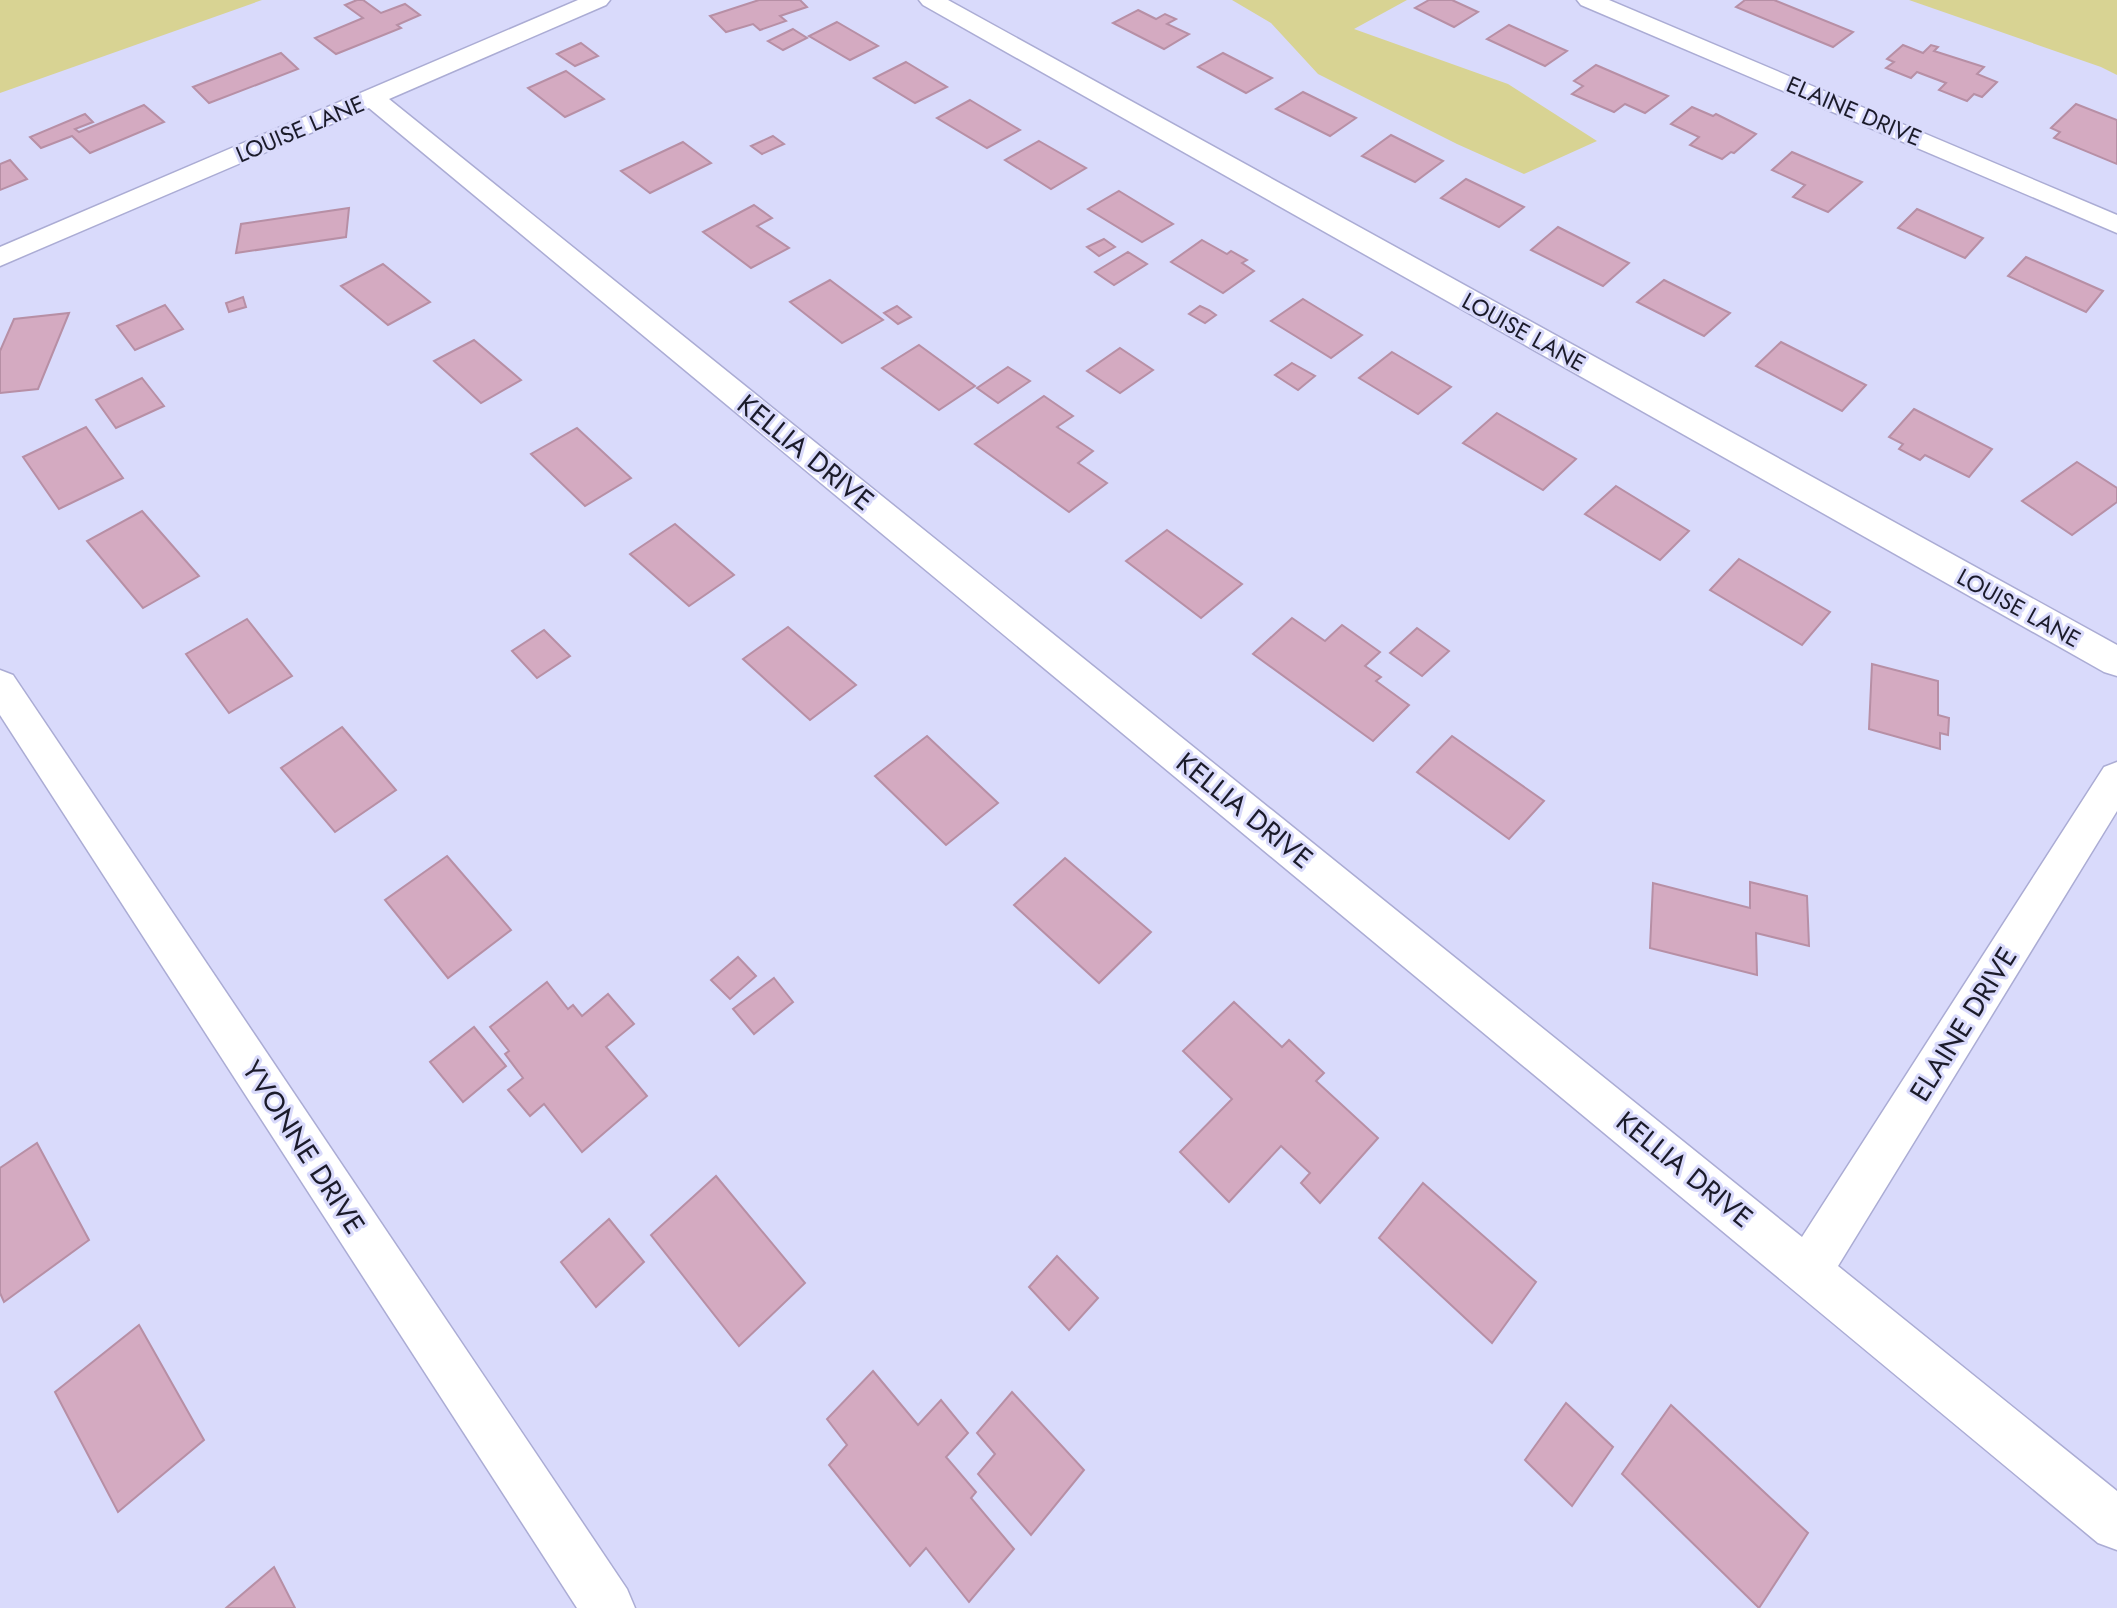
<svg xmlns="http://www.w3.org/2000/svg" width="2117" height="1608" font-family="Jost,sans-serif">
<rect width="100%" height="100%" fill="#d9dafb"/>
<g fill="#d8d393">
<polygon points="0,0 262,0 0,93"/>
<polygon points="1232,0 1407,0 1354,29 1508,84 1597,141 1524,174 1457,144 1318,74 1271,23"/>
<polygon points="1909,0 2117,0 2117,75 2101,67"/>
</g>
<g fill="#d4aac1" stroke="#b78fa5" stroke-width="2">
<polygon points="357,0 363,0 381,13 405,4 420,15 397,25 401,28 336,54 315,38 363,18 345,5"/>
<polygon points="759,0 800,0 807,7 780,16 786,21 760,30 753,24 726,32 710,16"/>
<polygon points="1429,0 1452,0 1478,12 1454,27 1415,8"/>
<polygon points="1745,0 1774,0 1853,32 1833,47 1736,7"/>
<polygon points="1138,10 1156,19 1165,14 1176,19 1167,24 1189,34 1164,49 1113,23"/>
<polygon points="837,22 878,46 850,60 809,36"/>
<polygon points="1509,25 1567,51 1545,66 1487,39"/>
<polygon points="793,29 807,38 783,50 768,41"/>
<polygon points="581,43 598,56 575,66 557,54"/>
<polygon points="1903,45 1923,53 1931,45 1938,47 1934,51 1984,67 1977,74 1997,82 1982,97 1974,94 1967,101 1939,90 1946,83 1917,72 1911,78 1886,68 1894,62 1887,59"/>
<polygon points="281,53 298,69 209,103 193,87"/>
<polygon points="1223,53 1272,78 1246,93 1198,67"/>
<polygon points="906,62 947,87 915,103 874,78"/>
<polygon points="1596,65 1656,91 1668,96 1645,113 1625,104 1614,112 1572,94 1583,86 1574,81"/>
<polygon points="566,71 604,99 565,117 528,88"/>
<polygon points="1303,92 1356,118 1330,136 1276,109"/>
<polygon points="970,100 1020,130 987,148 937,118"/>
<polygon points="2076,104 2117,120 2117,164 2054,138 2060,132 2051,128"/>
<polygon points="144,105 164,122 90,153 72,136 41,148 30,137 85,114 93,122 75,129 79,132"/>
<polygon points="1692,107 1713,116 1716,114 1756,134 1734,153 1731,152 1722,159 1690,145 1699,137 1671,124"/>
<polygon points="1391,135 1443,161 1415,182 1362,156"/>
<polygon points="773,136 784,144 762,154 751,146"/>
<polygon points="1039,141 1086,168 1051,189 1005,160"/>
<polygon points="683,142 711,163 650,193 621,171"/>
<polygon points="1792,152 1862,182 1828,212 1793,197 1805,185 1772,170"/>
<polygon points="10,160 27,179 0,190 0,164"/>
<polygon points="1466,179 1524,207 1499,227 1441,198"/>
<polygon points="1119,191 1173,224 1142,242 1088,209"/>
<polygon points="754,205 772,218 757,226 789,248 751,268 703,232"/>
<polygon points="349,208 346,237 236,253 241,224"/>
<polygon points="1917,209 1983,238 1965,258 1898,228"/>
<polygon points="1558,227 1629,263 1603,286 1531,250"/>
<polygon points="1104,239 1115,247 1099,256 1087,247"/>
<polygon points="1202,240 1227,254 1231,251 1247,260 1242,263 1254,271 1223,293 1171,262"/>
<polygon points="1128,252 1147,264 1114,285 1095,272"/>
<polygon points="2026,257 2103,291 2086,312 2008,276"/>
<polygon points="383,264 430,302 388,325 341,286"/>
<polygon points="830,280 883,320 842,343 790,302"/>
<polygon points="1664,280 1730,313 1704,336 1637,302"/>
<polygon points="243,297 246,307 229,312 226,303"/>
<polygon points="1303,299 1362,335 1331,358 1271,321"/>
<polygon points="165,305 183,329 135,350 117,326"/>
<polygon points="897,306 911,317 898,324 884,313"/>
<polygon points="1200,306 1209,310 1216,315 1205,323 1189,314"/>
<polygon points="69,313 38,389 0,393 0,351 14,319"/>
<polygon points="474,340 521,380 481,403 434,361"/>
<polygon points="1781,342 1866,385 1842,411 1756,366"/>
<polygon points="919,345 975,386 939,410 882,368"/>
<polygon points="1120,348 1153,370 1120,393 1087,371"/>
<polygon points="1392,352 1451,387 1418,414 1359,378"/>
<polygon points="1292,363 1315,376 1298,390 1275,375"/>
<polygon points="1008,367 1030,381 998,403 977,388"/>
<polygon points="142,378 164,406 116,428 96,400"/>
<polygon points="1044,396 1073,416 1057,427 1093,451 1078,463 1107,483 1069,512 975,444"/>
<polygon points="1914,409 1992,449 1969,477 1925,455 1920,460 1899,449 1903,444 1889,437"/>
<polygon points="1497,413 1576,459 1543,490 1463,443"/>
<polygon points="86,427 123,478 59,509 23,457"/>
<polygon points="577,428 631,478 585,506 531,454"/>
<polygon points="2077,462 2117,488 2117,502 2072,535 2022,501"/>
<polygon points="1616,486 1689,531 1660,560 1585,514"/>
<polygon points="142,511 199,576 143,608 87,541"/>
<polygon points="675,524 734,575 689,606 630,554"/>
<polygon points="1167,530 1242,584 1201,618 1126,561"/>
<polygon points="1739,559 1830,612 1802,645 1710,590"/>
<polygon points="1292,618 1325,641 1342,625 1380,652 1365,666 1381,677 1376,681 1409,705 1373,741 1253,654"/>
<polygon points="247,619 292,676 229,713 186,654"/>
<polygon points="788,627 856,685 810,720 743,659"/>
<polygon points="1417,628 1449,651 1422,676 1390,653"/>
<polygon points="544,630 570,656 537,678 512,651"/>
<polygon points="1872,664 1938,681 1938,715 1949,718 1948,735 1940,733 1940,749 1869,729"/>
<polygon points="342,727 396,790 335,832 281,768"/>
<polygon points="927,736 998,803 946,845 875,776"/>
<polygon points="1452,736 1544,801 1509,839 1417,772"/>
<polygon points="447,856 511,930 448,978 385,900"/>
<polygon points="1065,858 1151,932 1099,983 1014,905"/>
<polygon points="1750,882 1807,896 1809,946 1756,933 1757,975 1650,948 1653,883 1750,908"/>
<polygon points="738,957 756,976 730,999 711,980"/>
<polygon points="774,978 793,1002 754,1034 733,1009"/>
<polygon points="547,982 568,1009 573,1005 582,1016 608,994 634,1024 606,1047 647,1096 582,1152 544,1104 530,1116 508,1090 523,1078 505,1054 509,1051 490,1027"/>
<polygon points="1234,1002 1282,1047 1289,1040 1324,1073 1316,1081 1378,1138 1320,1203 1301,1183 1310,1173 1281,1146 1229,1202 1180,1152 1232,1099 1183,1051"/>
<polygon points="474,1027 506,1066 463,1102 430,1062"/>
<polygon points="37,1143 89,1240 4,1302 0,1293 0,1168"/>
<polygon points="716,1176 805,1283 739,1346 651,1235"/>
<polygon points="1423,1183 1536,1282 1492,1343 1379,1238"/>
<polygon points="609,1219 644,1262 596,1307 561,1262"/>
<polygon points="1057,1256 1098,1298 1069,1330 1029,1287"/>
<polygon points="139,1325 204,1440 118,1512 55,1392"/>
<polygon points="873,1371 918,1425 941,1400 968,1433 946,1457 976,1492 971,1498 1014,1549 969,1602 926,1548 910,1566 829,1465 847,1445 827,1419"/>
<polygon points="1012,1392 1084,1470 1031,1535 978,1474 995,1454 977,1433"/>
<polygon points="1566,1403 1613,1447 1572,1506 1525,1460"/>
<polygon points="1671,1405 1808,1533 1759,1608 1622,1474"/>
<polygon points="274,1567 295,1608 226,1608"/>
</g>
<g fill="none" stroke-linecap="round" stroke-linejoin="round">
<defs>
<g id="minor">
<polygon points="578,0 610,0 606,5 389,99 1802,1237 2104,767 2117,762 2117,811 1838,1266 2117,1491 2117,1550 2098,1543 369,108 0,266 0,247"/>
<polygon points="919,0 948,0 2117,645 2117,676 2104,672 923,5"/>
<polygon points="1577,0 1609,0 2117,215 2117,233 1581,5"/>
<polygon points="0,670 13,675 627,1589 635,1608 577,1608 0,715"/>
</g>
</defs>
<use href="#minor" stroke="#abacd4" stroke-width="3"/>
<use href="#minor" fill="#fff" fill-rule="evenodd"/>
</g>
<g text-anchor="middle" stroke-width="6" stroke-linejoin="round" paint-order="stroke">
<g font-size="23" fill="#1b1b2a" stroke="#d9dafb">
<text transform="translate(1854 111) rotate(23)" y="8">ELAINE DRIVE</text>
<text transform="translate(300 129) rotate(-23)" y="8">LOUISE LANE</text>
<text transform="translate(1524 332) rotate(29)" y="8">LOUISE LANE</text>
<text transform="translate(2019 608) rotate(29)" y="8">LOUISE LANE</text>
</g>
<g font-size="28" fill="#1b1b2a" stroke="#d9dafb">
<text transform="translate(806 452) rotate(39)" y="10">KELLIA DRIVE</text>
<text transform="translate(1245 810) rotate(39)" y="10">KELLIA DRIVE</text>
<text transform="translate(1963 1024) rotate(-58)" y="10">ELAINE DRIVE</text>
<text transform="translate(304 1147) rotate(57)" y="10">YVONNE DRIVE</text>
<text transform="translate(1685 1169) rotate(39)" y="10">KELLIA DRIVE</text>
</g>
</g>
</svg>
